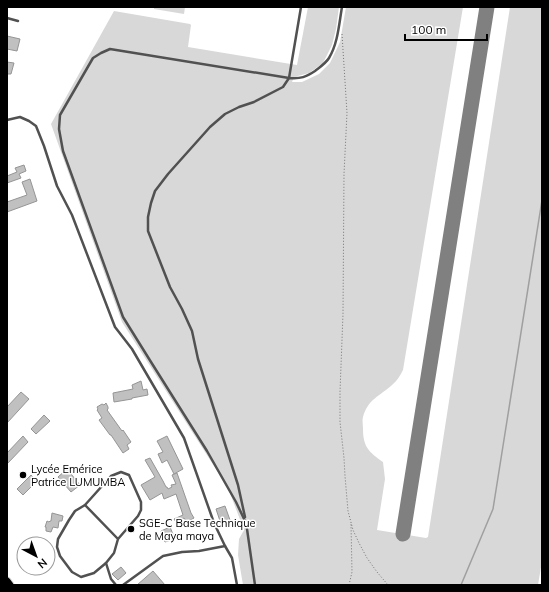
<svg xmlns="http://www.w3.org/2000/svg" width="549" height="592" font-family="Mulish,sans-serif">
<rect width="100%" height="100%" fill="#fff"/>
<g fill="#d8d8d8">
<polygon points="154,7 185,7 184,14 154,9"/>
<path d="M308 7H339L336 29 332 45 323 63 309 73 294 77 292 82H302L319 74 330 63 340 42 346 7H463L403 370C400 376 397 381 392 385 380 396 368 399 363 417 362 421 363 425 363 429 363 447 369 452 383 462L385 479 377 530 426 538 428 537 510 7H542V561L538 585H243L238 555 239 539 244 530 228 488 122 322 51 124 114 11 190 24 191 25 188 47 297 65Z"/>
</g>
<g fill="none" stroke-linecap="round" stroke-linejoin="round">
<polyline stroke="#9f9f9f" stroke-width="1.5" points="461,585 493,509 542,200"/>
<polyline stroke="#808080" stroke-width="15" points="403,534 487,7"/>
</g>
<g fill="#c0c0c0" stroke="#959595">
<polygon points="7,36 20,39 17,51 7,49"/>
<polygon points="7,62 14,63 11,74 7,74"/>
<polygon points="24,165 26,171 19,174 21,178 7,183 7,176 17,172 15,168"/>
<polygon points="30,179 37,201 7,212 7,202 27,195 22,182"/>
<polygon points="141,381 143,390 147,389 148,395 132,398 132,399 114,402 113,393 133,389 132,385"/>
<polygon points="21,392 29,399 7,423 7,407"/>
<polygon points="106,403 108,407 108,409 107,410 122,431 123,430 131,442 127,445 129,449 123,453 111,435 110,435 99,420 102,418 97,410 98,409 97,407 102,404 104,405"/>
<polygon points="44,415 50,421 36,434 31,429"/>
<polygon points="23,436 28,442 7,464 7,453"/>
<polygon points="167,436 183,469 174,474 167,460 162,463 158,454 163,452 157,441"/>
<polygon points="150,458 163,481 166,487 167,487 168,489 172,487 171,485 176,484 172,475 177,473 191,513 194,518 187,522 184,518 176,522 174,519 183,515 176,494 164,499 162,493 150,500 141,485 155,477 145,460"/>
<polygon points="67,469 80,485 71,492 58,477"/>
<polygon points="31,475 37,481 23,495 17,489"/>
<polygon points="225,506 230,520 221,524 216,509"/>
<polygon points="52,513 63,516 62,521 59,521 58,528 53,527 51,532 46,531 46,527 45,527 47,521 49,522 50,521 51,521"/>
<polygon points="170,527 175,539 165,542 161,531"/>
<polygon points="121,567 126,573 118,580 112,574"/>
<polygon points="153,571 165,585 137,585"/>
</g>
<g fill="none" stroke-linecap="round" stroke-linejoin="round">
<defs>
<polyline id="primary" points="7,581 10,585"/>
</defs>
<use href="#primary" stroke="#dbdbdb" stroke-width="9"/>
<g stroke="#737373" stroke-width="1" stroke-dasharray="1 2" stroke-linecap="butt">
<polyline points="342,34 347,113 344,174 343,314 340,392 340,422 344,458 345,476 348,511 353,530 359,543 367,558 377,572 388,585"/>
<polyline points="349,585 352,572 351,524"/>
</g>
<g stroke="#515151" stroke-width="2.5">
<polyline points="7,18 18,21"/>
<polyline points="7,120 20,117 29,121 36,126 44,146 57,186 72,215 115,327 132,349 184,438 214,523 225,546 199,551 182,552 163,556 123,585"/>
<polyline points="85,505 75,511 69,520 58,539 57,547 60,556 72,572 81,577 94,573 106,563"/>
<path d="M245 517 238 485 198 359 192 331 182 309 170 287 148 231V217L151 203 155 191 168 174 210 127 225 114 239 107 254 102 283 87 289 78C301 79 306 77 315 71 320 67 326 63 329 58 338 43 339 24 342 7"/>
<polyline points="246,522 255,585"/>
<polyline points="246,523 236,502 207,451 151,362 123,317 63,151 59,129 60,115 93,58 101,53 110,49 289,78 301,7"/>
<polyline points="225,546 232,558 237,585"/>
<polyline points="116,585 111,579 106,563 114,553 118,539 138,516 141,510 141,502 129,475 121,472 111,476 85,505 118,539"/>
</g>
<use href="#primary" stroke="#000" stroke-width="7"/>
</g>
<g fill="#000" stroke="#fff" stroke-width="1.5">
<circle cx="23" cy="475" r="4"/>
<circle cx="131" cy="529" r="4"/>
</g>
<g text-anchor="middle" stroke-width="3" stroke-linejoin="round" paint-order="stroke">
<g font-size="11" fill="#000" stroke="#fff" text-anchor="start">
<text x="31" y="473">Lycée Emérice<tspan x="31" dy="13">Patrice LUMUMBA</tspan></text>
<text x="139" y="527">SGE-C Base Technique<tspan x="139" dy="13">de Maya maya</tspan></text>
</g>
</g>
<rect width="549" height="592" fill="none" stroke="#000000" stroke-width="16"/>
<g transform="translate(36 556) rotate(139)"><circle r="19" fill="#ffffff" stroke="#999999"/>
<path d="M0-3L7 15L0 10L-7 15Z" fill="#000000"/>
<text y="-6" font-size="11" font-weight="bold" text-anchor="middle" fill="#000000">N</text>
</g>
<path d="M405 34v6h82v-6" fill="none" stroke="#000000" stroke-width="2"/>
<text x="411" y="34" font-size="12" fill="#000000" stroke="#ffffff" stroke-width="3" paint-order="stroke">100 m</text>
</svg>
